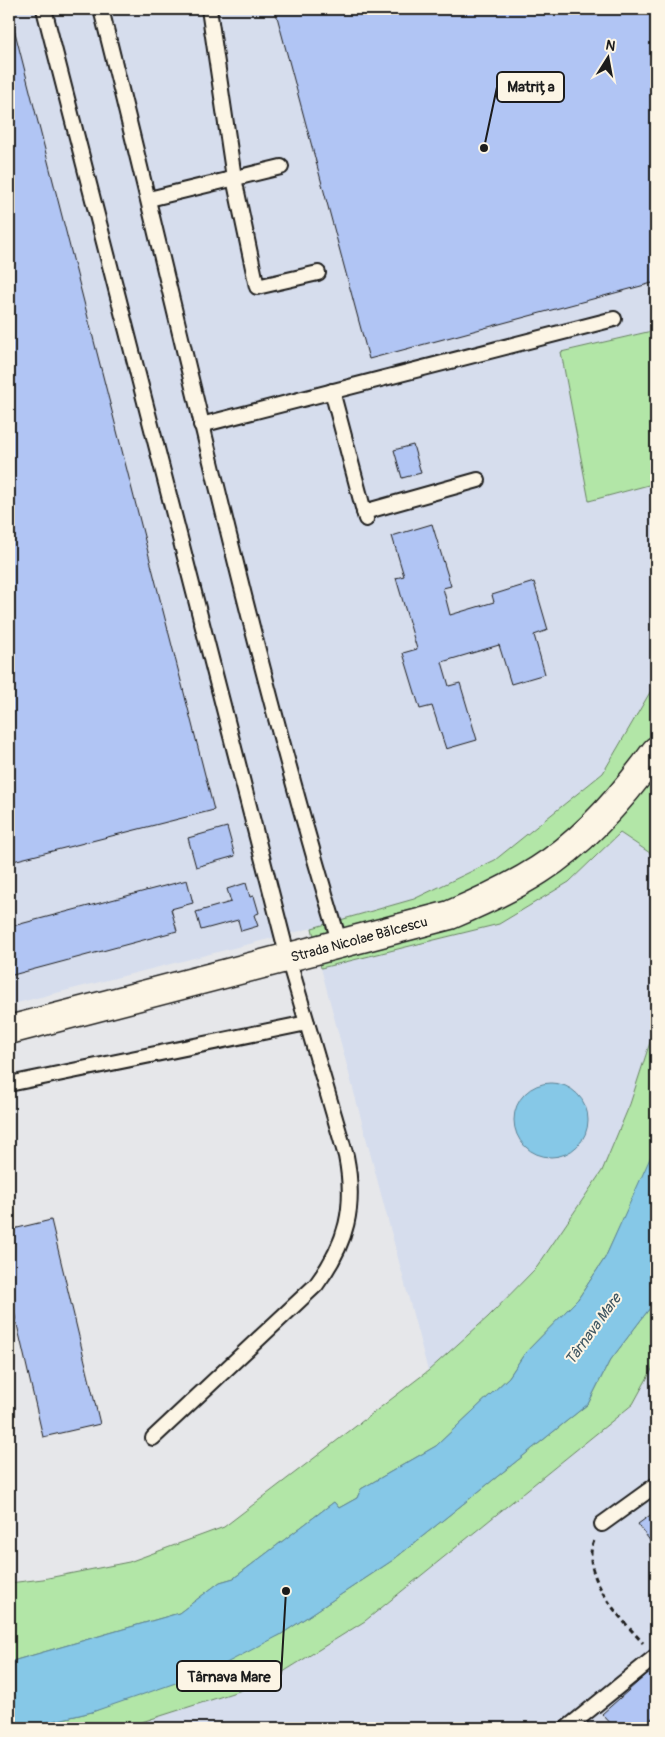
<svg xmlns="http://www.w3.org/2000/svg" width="665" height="1737" font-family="Pangolin,sans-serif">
<rect width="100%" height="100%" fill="#e6e7ea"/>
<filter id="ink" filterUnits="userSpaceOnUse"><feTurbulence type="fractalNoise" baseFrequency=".02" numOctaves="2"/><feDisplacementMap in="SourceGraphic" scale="10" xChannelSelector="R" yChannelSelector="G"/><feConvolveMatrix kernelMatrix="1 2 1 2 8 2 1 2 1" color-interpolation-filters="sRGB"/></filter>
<g filter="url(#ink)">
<g fill="#d6dded">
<polygon points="9,9 656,9 656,330 561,352 589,501 656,483 656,682 603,773 495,860 414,899 312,928 9,1005"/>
<polygon points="620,833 656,857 656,1024 630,1104 602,1171 537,1267 488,1317 428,1371 321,968 499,924 569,882"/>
<polygon points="656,1362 656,1728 123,1728 267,1682 365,1621 633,1404"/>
</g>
<g fill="#b2e6a7" stroke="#678162">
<polygon points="656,330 656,483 589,501 561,352"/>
<polygon points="656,682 656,857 620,833 569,882 499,924 321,968 312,928 414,899 495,860 603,773"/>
<polygon points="656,1024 656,1145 652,1157 605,1258 578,1299 525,1353 509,1377 436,1446 361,1489 357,1498 339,1508 334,1502 234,1578 220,1582 179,1613 9,1662 9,1583 43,1579 129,1562 224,1527 428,1371 488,1317 537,1267 602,1171 630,1104"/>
<polygon points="656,1300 656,1362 633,1404 365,1621 267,1682 123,1728 24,1728 92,1712 280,1635 393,1560 588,1404 609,1362"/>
</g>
<g fill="#86c8e7" stroke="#5c8396">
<circle cx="551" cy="1120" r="37"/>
<polygon points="656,1145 656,1300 609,1362 588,1404 393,1560 280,1635 213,1670 92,1712 24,1728 9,1728 9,1662 179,1613 220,1582 234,1578 334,1502 339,1508 357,1498 361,1489 436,1446 509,1377 525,1353 578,1299 605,1258"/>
</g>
<g fill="#b1c5f4" stroke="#1c1c1c">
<polygon points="9,9 214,810 9,862"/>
<polygon points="275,9 655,9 656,282 369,359"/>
<polygon points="413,445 421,473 402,478 394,450"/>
<polygon points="432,524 451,586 443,588 450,615 494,602 492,595 534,582 548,630 534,635 545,674 511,684 499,645 442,662 449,686 460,683 477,740 446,749 432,706 420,709 403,653 417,649 396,578 404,576 392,536"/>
<polygon points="227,827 235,856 196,867 188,838"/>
<polygon points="187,880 193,903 171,909 177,931 9,976 9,927"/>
<polygon points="246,883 250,897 254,896 259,913 254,915 258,926 241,931 238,920 201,930 196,912 231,902 227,889"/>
<polygon points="51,1220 100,1424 43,1437 9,1290 9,1230"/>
<polygon points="656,1511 656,1549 638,1524"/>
<polygon points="656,1666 656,1714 651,1719 656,1728 615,1728 602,1714"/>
</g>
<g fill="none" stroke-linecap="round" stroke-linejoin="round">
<defs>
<g id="service">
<path d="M44 9 288 958 346 1156C356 1207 347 1243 316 1285L153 1438"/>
<path d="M101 9C180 321 246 636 340 944"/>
<polyline points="209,9 234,178 257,287 318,273"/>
<polyline points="149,199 281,167"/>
<polyline points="332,391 366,519"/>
<polyline points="201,425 614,319"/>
<polyline points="364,512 478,480"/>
<polyline points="9,1084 307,1023"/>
<polyline points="602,1524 656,1485"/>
<polyline points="567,1728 656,1656"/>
</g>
<path id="secondary" d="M9 1030 450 915C481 902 511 888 539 870 585 841 625 794 656 751"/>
</defs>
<use href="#service" stroke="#1c1c1c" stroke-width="18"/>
<use href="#secondary" stroke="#1c1c1c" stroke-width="31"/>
<path stroke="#1c1c1c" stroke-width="3" stroke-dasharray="5 4" stroke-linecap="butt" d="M594 1541C579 1575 622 1620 643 1643"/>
<use href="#service" stroke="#fcf5e5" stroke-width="14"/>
<use href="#secondary" stroke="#fcf5e5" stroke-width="28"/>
</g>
</g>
<g text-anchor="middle" stroke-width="4" stroke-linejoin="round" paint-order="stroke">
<g font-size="14" fill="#1c1c1c" stroke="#fcf5e5">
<text transform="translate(359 939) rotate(-15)" y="5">Strada Nicolae Bălcescu</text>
</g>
<g font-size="15" font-style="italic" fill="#415863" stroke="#fcf5e5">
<text transform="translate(593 1329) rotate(-54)" y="5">Târnava Mare</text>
</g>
</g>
<path fill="none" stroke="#1c1c1c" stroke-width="2" d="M484 148L497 87M286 1591L281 1676"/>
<g fill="#1c1c1c" stroke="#fcf5e5" stroke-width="2">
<circle cx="484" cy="148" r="5"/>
<circle cx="286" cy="1591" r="5"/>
</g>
<g fill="#fcf5e5" stroke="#1c1c1c" stroke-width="2">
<rect x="497" y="72" width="67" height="30" rx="5"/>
<rect x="177" y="1661" width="104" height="30" rx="5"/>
</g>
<g font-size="15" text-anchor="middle" font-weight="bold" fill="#1c1c1c">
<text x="531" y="92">Matrița</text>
<text x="229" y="1682">Târnava Mare</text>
</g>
<rect width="665" height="1737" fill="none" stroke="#fcf5e5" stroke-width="30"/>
<rect x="15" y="15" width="635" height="1707" fill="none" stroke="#1c1c1c" stroke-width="2" filter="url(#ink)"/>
<g transform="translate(608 58) rotate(11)" stroke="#fcf5e5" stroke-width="4" paint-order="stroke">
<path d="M0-4L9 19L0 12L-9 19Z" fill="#1c1c1c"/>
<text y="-8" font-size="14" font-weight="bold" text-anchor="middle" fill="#1c1c1c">N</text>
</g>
</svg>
